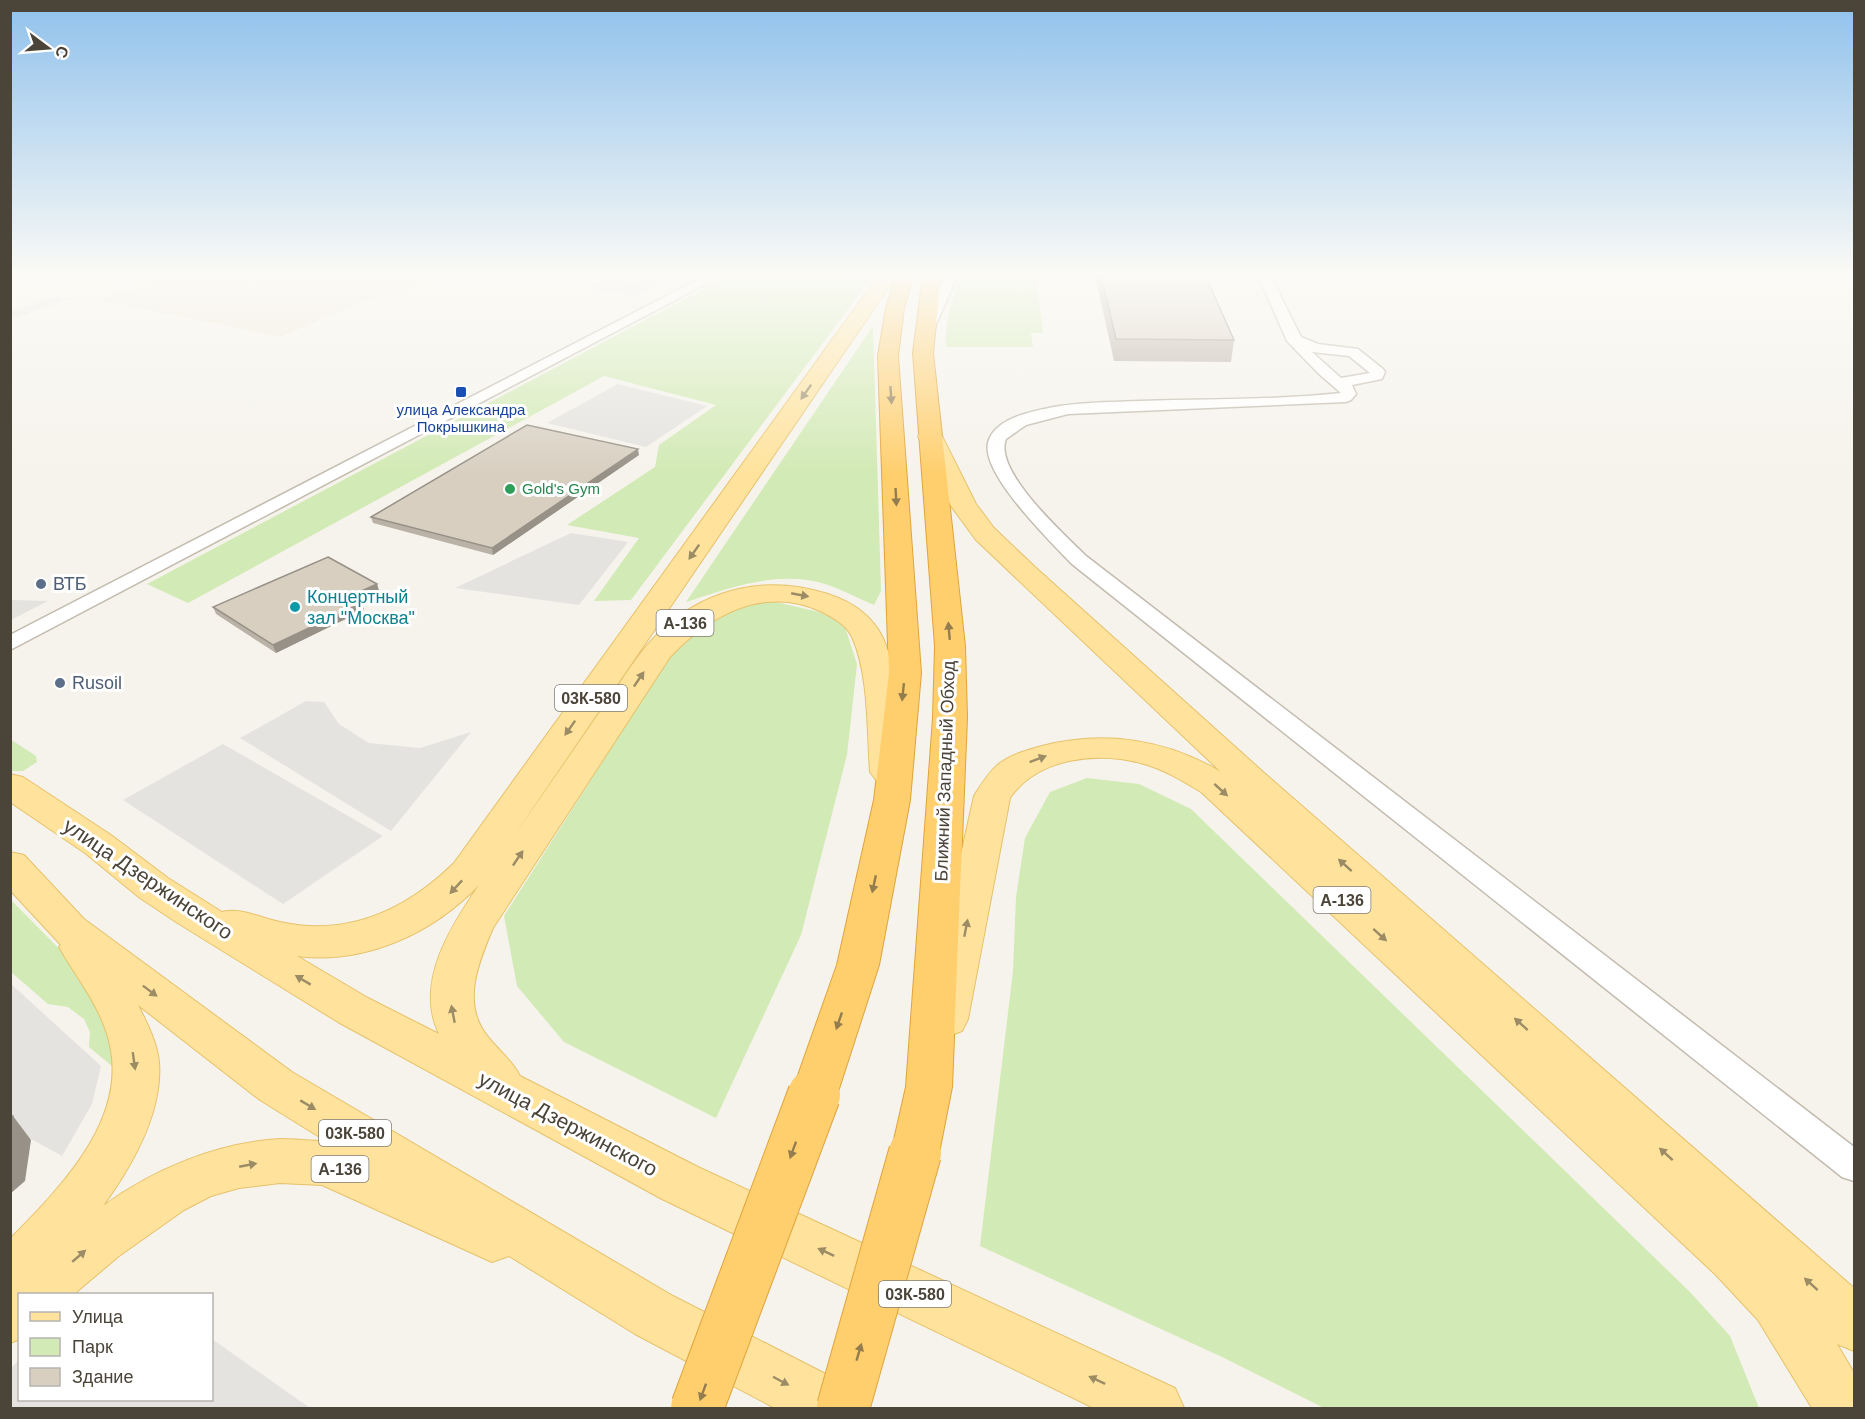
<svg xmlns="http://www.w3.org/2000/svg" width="1865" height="1419" font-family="Helvetica,sans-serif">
<rect width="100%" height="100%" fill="#f6f3ec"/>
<g fill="#efe8d6">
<polygon points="42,275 134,275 99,287"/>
<polygon points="170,275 445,275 400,294 388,292 382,294 280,337 99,300"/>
</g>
<g fill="#d2eab5">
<polygon points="730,275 809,275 869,281 631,600 594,601 639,538 567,525 655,467 659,445 716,405 604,376 188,603 147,584"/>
<path d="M964 275H1036L1043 333H1031L1033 347H946C945 325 951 293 964 275Z"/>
<path d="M873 326 881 591 874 605C855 597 834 585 813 581 769 573 727 589 686 602Z"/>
<polygon points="767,600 819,612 844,624 857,664 847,755 801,935 716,1118 564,1042 517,986 504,916 672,653 718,614"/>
<polygon points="10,739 36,756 37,762 23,771 11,771"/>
<polygon points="1087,778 1139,784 1191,809 1690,1292 1730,1336 1759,1408 1324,1408 1222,1357 980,1246 1013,971 1016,897 1025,838 1050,792"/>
<polygon points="10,899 94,984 115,1034 112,1066 89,1047 90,1032 84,1019 68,1007 48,1004 11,972"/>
</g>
<g fill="#e5e3e0">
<polygon points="648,277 665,280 635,296 588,288 606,279 635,283"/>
<polygon points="58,296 72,298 11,319 11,311"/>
<polygon points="618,384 626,386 707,406 646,447 547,423"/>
<polygon points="571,533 628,542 579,605 455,588"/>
<polygon points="11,600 48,601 11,620"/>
<polygon points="306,701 324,702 339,724 369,743 420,748 471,732 391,831 240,738"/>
<polygon points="223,744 383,836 283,904 123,800"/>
<polygon points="10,983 101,1066 92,1104 62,1156 11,1128"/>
<polygon points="212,1339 310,1408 11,1408 11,1368 19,1360 20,1400 212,1400"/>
</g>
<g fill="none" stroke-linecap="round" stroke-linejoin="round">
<defs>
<g id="street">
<polygon points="707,275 723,275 10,650 10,635"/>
<polygon points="946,275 958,275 933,331 931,334 921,334 919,331"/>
<path d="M1258 275H1270L1301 337 1318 344 1358 349 1383 369 1385 372 1382 379 1352 385 1356 394 1351 400 1346 402 1068 414 1026 425 1006 439C993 471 1064 534 1086 556L1854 1147V1181L1842 1177 1072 564C1051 542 981 474 988 443 994 418 1033 411 1054 407 1082 402 1111 402 1140 401 1207 399 1275 400 1341 393L1318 373 1287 341ZM1312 352 1349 356 1370 373 1341 378Z"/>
</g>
<g id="primary">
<path d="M879 275H897L513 837C544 793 575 748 606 703 624 678 640 649 664 628 710 587 769 575 828 594 852 602 872 615 883 638 901 679 900 729 906 772L900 780 888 783 876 780 870 772C867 731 869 674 852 637 846 624 832 617 820 611 763 585 709 616 670 657L493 928C478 963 461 1004 488 1037 499 1051 512 1060 520 1076L698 1167 1175 1388 1184 1408H1094L662 1199 338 1022 176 922 140 898 85 853 10 802V774L23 777 111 835 168 878 222 912C240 907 261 918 280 922 348 937 406 910 454 863ZM479 885C451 926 414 983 439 1034L368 998 297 956C365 965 433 933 479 885Z"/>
<path d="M930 429 938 431 942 436 976 504 994 528 1035 567 1262 771 1854 1288V1351L1837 1344 1854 1373V1408H1812L1758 1320 1716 1275 1201 792C1183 781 1165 770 1144 764 1099 751 1038 757 1010 798L968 1019 962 1031 946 1037 930 1031 924 1019 974 796C981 785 989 771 1000 763 1012 754 1028 750 1042 746 1104 730 1166 739 1221 772L976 540 951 506 918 436 922 431Z"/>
<path d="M10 852 24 855 84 919 292 1072 673 1296 853 1388 862 1408H775L635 1334 509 1256 492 1262 322 1185 280 1183 239 1188 211 1196 184 1210 119 1256 74 1294H20V1339L10 1343V1239C63 1185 135 1113 106 1031 96 1001 75 975 59 947L61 945 10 890ZM138 1005 260 1100 326 1141C311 1141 295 1139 280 1139 216 1143 154 1169 103 1206 132 1166 163 1113 159 1062 157 1042 147 1023 138 1005Z"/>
</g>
<g id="highway">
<polygon points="896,275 914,275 904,308 898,356 921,673 910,800 879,965 837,1095 830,1109 814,1115 798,1109 791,1095 837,965 874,800 889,673 878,356 886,308"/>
<polygon points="923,275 941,275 933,353 965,646 967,718 952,1087 939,1153 932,1168 915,1174 898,1168 891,1153 906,1087 933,718 935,646 913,353"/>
</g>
</defs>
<use href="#street" stroke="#c2bbae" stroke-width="3"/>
<use href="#primary" stroke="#e6c16a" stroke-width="2"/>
<use href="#highway" stroke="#e0a43c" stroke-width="2"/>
<use href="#street" fill="#fff" fill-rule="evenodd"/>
<use href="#primary" fill="#ffe39c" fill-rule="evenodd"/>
<use href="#highway" fill="#ffcf6e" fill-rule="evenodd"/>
<defs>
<g id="highway-bridge">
<polyline points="697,1408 814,1095"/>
<polyline points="843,1408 915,1153"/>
</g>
</defs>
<use href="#highway-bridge" stroke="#e0a43c" stroke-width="54" stroke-linecap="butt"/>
<use href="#highway-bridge" stroke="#ffcf6e" stroke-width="52"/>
</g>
<g fill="#bab2a6">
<polygon points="1095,275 1205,275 1234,340 1231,362 1114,361"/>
<polygon points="639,455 493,555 373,523 371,517"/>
<polygon points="377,584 379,591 358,601 364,610 276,653 216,614 213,607"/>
</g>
<g fill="#979187">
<polygon points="638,449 639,455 493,555 492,548"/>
<polygon points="377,584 379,591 352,603 350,596"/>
<polygon points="362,603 364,610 276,653 273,645"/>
<polygon points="13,1116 31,1140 25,1181 10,1194 10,1134"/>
</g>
<g fill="#d8cfc1" stroke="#979187" stroke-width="1.5">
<polygon points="1101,275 1205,275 1234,340 1116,339"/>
<polygon points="527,425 638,449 492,548 371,517"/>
<polygon points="328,557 377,584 350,596 362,603 273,645 213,607"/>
<polygon points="10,1115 13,1116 10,1134"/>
</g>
<defs><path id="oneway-solid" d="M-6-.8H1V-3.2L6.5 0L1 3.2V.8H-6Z" transform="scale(1.5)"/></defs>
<g fill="#9c8c66">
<use href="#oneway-solid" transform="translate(806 392) rotate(125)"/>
<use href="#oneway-solid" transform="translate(694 552) rotate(125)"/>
<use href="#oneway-solid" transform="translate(800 595) rotate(11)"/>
<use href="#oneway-solid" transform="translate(639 679) rotate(-56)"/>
<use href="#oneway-solid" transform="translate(570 728) rotate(125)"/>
<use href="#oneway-solid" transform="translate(1038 759) rotate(-21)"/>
<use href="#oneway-solid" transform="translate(1221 790) rotate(42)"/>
<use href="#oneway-solid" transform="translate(518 858) rotate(-56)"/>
<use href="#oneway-solid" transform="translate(1345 865) rotate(-138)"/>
<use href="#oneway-solid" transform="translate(456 887) rotate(133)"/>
<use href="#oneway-solid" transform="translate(966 928) rotate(-79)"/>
<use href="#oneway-solid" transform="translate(1380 935) rotate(42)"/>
<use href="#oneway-solid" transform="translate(303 980) rotate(-149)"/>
<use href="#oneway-solid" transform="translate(150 991) rotate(37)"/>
<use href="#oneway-solid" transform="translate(453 1014) rotate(-101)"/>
<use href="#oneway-solid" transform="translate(1521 1024) rotate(-138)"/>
<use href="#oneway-solid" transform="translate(134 1061) rotate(82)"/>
<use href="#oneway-solid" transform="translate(308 1105) rotate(31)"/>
<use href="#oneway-solid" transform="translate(1666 1154) rotate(-138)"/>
<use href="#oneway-solid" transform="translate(248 1165) rotate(-11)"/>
<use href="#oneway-solid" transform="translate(826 1252) rotate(-155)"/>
<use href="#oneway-solid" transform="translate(79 1256) rotate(-41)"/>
<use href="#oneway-solid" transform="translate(1811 1284) rotate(-138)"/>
<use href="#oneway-solid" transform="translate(1097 1380) rotate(-155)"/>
<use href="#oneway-solid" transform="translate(781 1381) rotate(28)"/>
</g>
<g fill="#937c4e">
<use href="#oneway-solid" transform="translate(891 395) rotate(86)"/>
<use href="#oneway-solid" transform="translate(896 497) rotate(87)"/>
<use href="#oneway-solid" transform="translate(949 631) rotate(-95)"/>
<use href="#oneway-solid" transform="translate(903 692) rotate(96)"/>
<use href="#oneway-solid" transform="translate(874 884) rotate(102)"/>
<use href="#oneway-solid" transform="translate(839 1021) rotate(109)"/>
<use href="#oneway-solid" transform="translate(793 1150) rotate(110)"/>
<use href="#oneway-solid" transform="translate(859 1352) rotate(-74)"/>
<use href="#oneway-solid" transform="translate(703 1392) rotate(110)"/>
</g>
<linearGradient id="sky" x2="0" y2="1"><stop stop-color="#8fc1ec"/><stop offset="0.58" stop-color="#fbfaf6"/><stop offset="1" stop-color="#fbfaf6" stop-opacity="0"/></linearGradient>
<rect width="1865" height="474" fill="url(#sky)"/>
<rect fill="#1a4fb4" stroke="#fff" stroke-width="2" x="455" y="386" width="12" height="12" rx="3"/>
<circle fill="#2e9e5b" stroke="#fff" stroke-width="2" cx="510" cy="489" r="6"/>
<g fill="#5c6f8a" stroke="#fff" stroke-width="2">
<circle cx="41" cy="584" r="6"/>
<circle cx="60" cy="683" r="6"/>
</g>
<circle fill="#0f9aa8" stroke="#fff" stroke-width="2" cx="295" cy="607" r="6"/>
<g text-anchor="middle" stroke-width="6" stroke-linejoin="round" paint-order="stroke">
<g font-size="15" fill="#164399" stroke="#fff">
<text x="461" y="415">улица Александра<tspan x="461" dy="17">Покрышкина</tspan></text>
</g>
<g font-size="15" fill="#27864d" stroke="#fff" text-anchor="start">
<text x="522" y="494">Gold's Gym</text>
</g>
<g fill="#fff" stroke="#817c74" stroke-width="1.5">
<rect x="656.5" y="610" width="57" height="26" rx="4.5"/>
<rect x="555" y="685" width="72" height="26" rx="4.5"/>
<rect x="1313.5" y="887" width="57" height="26" rx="4.5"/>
<rect x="319" y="1120" width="72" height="26" rx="4.5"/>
<rect x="311.5" y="1156" width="57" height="26" rx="4.5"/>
<rect x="879" y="1281" width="72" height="26" rx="4.5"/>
</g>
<g font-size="16" font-weight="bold" fill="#4b4439">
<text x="685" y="629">А-136</text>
<text x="591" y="704">03К-580</text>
<text x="1342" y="906">А-136</text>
<text x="355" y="1139">03К-580</text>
<text x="340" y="1175">А-136</text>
<text x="915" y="1300">03К-580</text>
</g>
<g font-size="18" fill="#4e5e75" stroke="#fff" text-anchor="start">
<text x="53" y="590">ВТБ</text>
<text x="72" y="689">Rusoil</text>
</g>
<g font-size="18" fill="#0d838f" stroke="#fff" text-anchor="start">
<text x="307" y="603">Концертный<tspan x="307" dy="21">зал "Москва"</tspan></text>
</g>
<g font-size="18" fill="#4b4439" stroke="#fff">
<text transform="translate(945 771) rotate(-88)" y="6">Ближний Западный Обход</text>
</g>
<g font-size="21" fill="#4b4439" stroke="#fff">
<text transform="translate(148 879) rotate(34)" y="7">улица Дзержинского</text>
<text transform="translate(568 1124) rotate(28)" y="7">улица Дзержинского</text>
</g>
</g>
<rect width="1865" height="1419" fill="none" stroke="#4b4439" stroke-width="24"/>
<rect x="18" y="1293" width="195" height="108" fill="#ffffff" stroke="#b7b4b0" stroke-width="1.5"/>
<rect x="30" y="1312" width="30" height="9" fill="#ffe39c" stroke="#b7b4b0" stroke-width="1.5"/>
<text x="72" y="1323" font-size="18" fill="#4b4439">Улица</text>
<rect x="30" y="1338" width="30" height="18" fill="#d2eab5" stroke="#b7b4b0" stroke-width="1.5"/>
<text x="72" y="1353" font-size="18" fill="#4b4439">Парк</text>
<rect x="30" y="1368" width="30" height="18" fill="#d8cfc1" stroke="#b7b4b0" stroke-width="1.5"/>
<text x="72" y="1383" font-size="18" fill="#4b4439">Здание</text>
<g transform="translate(48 48) rotate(106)" stroke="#ffffff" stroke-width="4.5" paint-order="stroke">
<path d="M0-4.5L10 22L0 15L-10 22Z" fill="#4b4439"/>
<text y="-9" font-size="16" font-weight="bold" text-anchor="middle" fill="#4b4439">С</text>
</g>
</svg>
